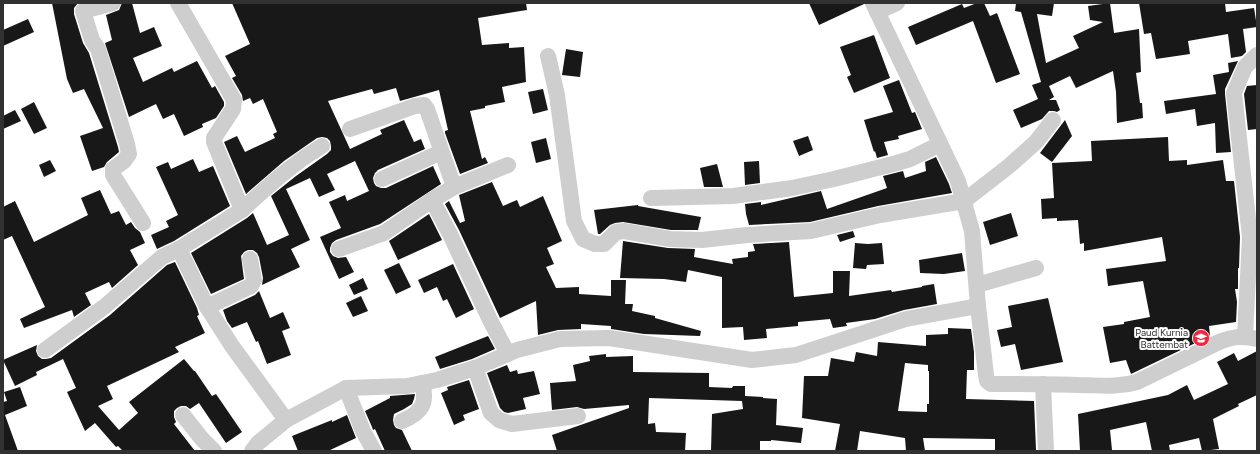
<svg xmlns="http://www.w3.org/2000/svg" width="1260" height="454" font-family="Figtree,sans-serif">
<rect width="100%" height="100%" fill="#fff"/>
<g fill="#181818" fill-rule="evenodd">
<polygon points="52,3 78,3 74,8 74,14 83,43 89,53 118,147 119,152 107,162 104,167 92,171 80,136 103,128 84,89 73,93 67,79"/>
<polygon points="122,3 132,3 140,33 154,27 162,46 133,58 143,82 172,68 174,72 197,61 212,88 215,86 224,102 224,106 216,118 202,124 203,127 184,136 174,114 163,119 156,104 129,117 105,43 112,40 106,15 119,10"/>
<polygon points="232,3 526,3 527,10 478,18 482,45 509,43 509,48 524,47 526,82 502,87 505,102 485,106 485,108 470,111 482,159 485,157 488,163 460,174 445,133 445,131 448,130 439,90 400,101 396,88 374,94 372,89 328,101 350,149 382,134 380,130 404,120 414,142 421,139 425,149 378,170 375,173 373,178 374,183 376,186 381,188 386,188 433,166 441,184 380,224 336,240 332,243 330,248 330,252 333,256 338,258 346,257 354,272 339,279 320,237 341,228 329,202 345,195 347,201 369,191 355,161 327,174 335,190 319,197 310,178 286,189 310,240 291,249 300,267 262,285 263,278 259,257 257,253 253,250 248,250 244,252 241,256 244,279 211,294 191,253 247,218 253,213 267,245 289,235 271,196 296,176 327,154 331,150 331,146 330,141 327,138 322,137 317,138 284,161 246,194 224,142 237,136 245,152 275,138 273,134 277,132 263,99 253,104 250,98 243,101 242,95 232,78 236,76 225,56 250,44"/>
<polygon points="809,3 864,3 864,4 819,25"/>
<polygon points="977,3 984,3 990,16 997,13 1020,74 996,83 973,21 916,45 908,27 962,4 964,8"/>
<polygon points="1016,3 1054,3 1052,16 1037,14 1046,63 1079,48 1073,36 1103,22 1090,20 1088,6 1110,3 1114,33 1139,29 1141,72 1136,73 1140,103 1142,103 1143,118 1117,123 1116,92 1113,71 1076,88 1070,76 1049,86 1054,97 1049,100 1056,100 1060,110 1057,112 1054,111 1049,111 1042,119 1021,128 1013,110 1038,99 1032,85 1041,82 1021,12 1015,11"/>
<polygon points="1139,3 1225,3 1226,12 1254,8 1257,27 1243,29 1246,52 1242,56 1231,58 1228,34 1188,41 1190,54 1156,59 1151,33 1144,34"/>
<polygon points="28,19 34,32 3,46 3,30"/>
<polygon points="874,35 890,78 854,93 847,77 851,75 840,47"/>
<polygon points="566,49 583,52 580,77 562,75"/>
<polygon points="1238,61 1225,89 1225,94 1231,152 1216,153 1215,123 1197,126 1195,109 1166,114 1164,101 1216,94 1213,75 1229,72 1228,63"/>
<polygon points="899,80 912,113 915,112 922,129 898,136 899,139 884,142 888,155 877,158 875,151 874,152 864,120 893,112 883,86"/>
<polygon points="1257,85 1257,129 1248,130 1244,94 1247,86"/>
<polygon points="543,89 548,110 533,114 528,92"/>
<polygon points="34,102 47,128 34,134 21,109"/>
<polygon points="15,110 21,121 3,129 3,116"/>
<polygon points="1065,120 1072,136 1052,162 1040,153"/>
<polygon points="808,136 813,150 799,156 793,141"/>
<polygon points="1168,137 1169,161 1187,160 1187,165 1223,160 1226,181 1234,181 1240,237 1239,268 1238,268 1238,289 1235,289 1237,302 1236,322 1209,326 1210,336 1131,374 1126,360 1110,363 1103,327 1124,324 1124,322 1150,317 1143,281 1108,286 1106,269 1166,261 1162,237 1084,251 1084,243 1080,244 1078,220 1057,221 1057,218 1042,219 1041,199 1054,198 1052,163 1092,161 1091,141"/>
<polygon points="546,138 551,159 536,163 531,142"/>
<polygon points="936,157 949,184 952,193 878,206 810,222 749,225 746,214 745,204 761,202 761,205 821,191 827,209 887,188 883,176 903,171 905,178 926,171 925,162"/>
<polygon points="193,159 199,172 213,166 230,206 174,241 157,249 151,235 169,227 166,221 178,215 156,167 168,162 171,169"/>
<polygon points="50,160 56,171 44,177 39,165"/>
<polygon points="759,161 760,183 745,185 744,162"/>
<polygon points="717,164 723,187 704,187 700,168"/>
<polygon points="492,182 503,206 517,200 520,207 543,196 562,241 547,248 554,264 546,267 556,288 579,287 579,294 611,296 611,280 626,280 625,304 633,304 632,311 655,316 655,318 701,331 700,336 644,334 611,329 611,326 581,324 581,329 558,330 538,335 536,301 500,318 459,230 445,204 449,201 460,223 465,221 459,195"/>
<polygon points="100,190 111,214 119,211 126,225 131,222 135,228 140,232 145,243 130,250 138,265 112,288 109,282 85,293 91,305 74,317 72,310 24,328 20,319 45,307 12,236 3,240 3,207 15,201 34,242 88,215 81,198"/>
<polygon points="638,205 638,206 701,217 698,230 671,230 623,222 615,223 610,225 600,234 598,234 594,210"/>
<polygon points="1011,213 1018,236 990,245 983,222"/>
<polygon points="429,214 442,240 398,260 389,241"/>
<polygon points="853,231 855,237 840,242 837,235"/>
<polygon points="623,241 668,248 695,249 694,257 733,264 732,259 748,257 748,252 755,251 753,244 789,242 794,297 833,293 833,271 850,271 849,296 891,290 892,292 922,287 922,286 934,284 937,304 904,310 875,319 846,323 847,326 833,328 830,319 798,322 798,326 766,329 767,338 744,340 743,327 722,328 722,277 688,270 686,282 664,279 620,278"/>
<polygon points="855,243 868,244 882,243 884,264 867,265 866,269 853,268"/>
<polygon points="962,253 965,271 944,274 920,273 919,260"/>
<polygon points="175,262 197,308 199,315 197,316 205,333 175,347 179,352 107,386 113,399 98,406 119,430 138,413 129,402 184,359 194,371 195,371 212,396 216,394 242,432 226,443 199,403 190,409 186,406 181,406 177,408 174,411 174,417 176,422 174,424 195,451 123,451 118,446 116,447 95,423 85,431 67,392 76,388 63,359 36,372 37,375 15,386 3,360 37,345 36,351 38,356 42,359 46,359 51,358 110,315 167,265"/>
<polygon points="399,263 411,287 396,294 384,270"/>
<polygon points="453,264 474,309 456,318 447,299 443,301 437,287 424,293 418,280"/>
<polygon points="363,278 368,289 354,295 349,285"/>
<polygon points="259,291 270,318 283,312 290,328 282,331 291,355 267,364 258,341 256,342 247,322 232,328 227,321 223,310 255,295"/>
<polygon points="361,296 368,311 353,317 346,303"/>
<polygon points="1048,298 1063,362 1021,370 1015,344 1001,347 997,330 1012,327 1008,306"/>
<path d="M948 328 971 329 974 352V370H967L966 399 1034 401 1036 450H995V439L923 438 925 451H906L905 438 860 431 857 451H835L840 424 802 418 804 376H828L831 358 854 362 856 352 877 356 878 342 926 346V335L948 334ZM905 363 928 365V371H929V404H927V412L898 411Z"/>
<polygon points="488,336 495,349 472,359 440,369 435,357"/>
<polygon points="1257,351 1257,395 1238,404 1239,406 1213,419 1219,449 1202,451 1199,438 1169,445 1170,451 1152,451 1146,422 1110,430 1112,450 1080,451 1078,414 1168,395 1187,385 1194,400 1228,384 1217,362 1234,353 1238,361"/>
<polygon points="606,354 606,357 633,356 633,372 709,373 709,387 732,388 733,386 745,386 745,396 763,397 763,398 777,399 776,425 803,428 801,443 771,440 771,441 760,441 760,451 711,451 712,414 743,409 742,401 649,398 648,424 655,423 656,432 686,433 685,451 557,451 552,435 629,408 629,405 584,409 577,407 552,410 550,383 576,381 573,365 590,361 589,356"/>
<polygon points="507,365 510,372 517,370 518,374 534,371 540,394 523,398 526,409 508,413 504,412 500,408 487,373"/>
<polygon points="469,380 479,409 463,415 465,420 454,425 441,393 448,390 447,387"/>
<polygon points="20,387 27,406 5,415 18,451 3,451 3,402 7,401 4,392"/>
<polygon points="415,394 414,399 412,404 404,409 394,414 393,420 394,425 396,428 402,430 412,451 385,451 375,429 373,430 372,427 365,411 390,398 390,396"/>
<polygon points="347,415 356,438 328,451 298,451 292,436 332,420 332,422"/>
</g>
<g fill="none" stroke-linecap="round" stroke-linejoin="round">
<g stroke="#cecece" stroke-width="16">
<polyline points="113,3 83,11 92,40 98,49 127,144 129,154 124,161 113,169 113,175 143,223"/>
<path d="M873 3 958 181 972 231 978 306 986 375 987 381 991 384C1020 384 1049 384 1078 385 1098 385 1117 388 1137 382L1219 342C1232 337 1242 335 1257 339"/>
<polyline points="877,12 897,3"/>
<polyline points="548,56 557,95 574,221 583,239 595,244 604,244 616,232 624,231 670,239 702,240 747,235 811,231 880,215 964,201 1009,166 1036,142 1053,120"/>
<polyline points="350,129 415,106 424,105 427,109 454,187"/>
<polyline points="382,179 441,152"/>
<polyline points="651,198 733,196 792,188 834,179 897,163 910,159 940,144"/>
<polyline points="432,200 450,234 490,320 508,354"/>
<path d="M242 210C267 187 292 164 322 146"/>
<polyline points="179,249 207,307 232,346 286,420"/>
<polyline points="339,249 384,233 432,200 454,187 508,165"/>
<polyline points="977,285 1036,268"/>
<polyline points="207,307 251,286 254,280 250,259"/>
<polyline points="1245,336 1250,237 1234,93 1245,67 1257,55"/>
<polyline points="45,350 104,307 162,257 179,249 242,210 214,142 214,138 233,109 234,100 178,3"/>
<polyline points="475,368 491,413 499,420 512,424 578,416"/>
<polyline points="1043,384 1046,451"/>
<polyline points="346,388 363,431 374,451"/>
<polyline points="183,415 202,439 214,451"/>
<path d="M402 421C422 413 428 403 422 383"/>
<polyline points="252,451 258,443 286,420 346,388 407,386 437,380 475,368 517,350 560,339 609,338 752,360 796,355 906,319 978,306"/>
</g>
</g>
<defs>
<symbol id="school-disc" viewBox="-11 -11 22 22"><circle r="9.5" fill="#f52740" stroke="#fff"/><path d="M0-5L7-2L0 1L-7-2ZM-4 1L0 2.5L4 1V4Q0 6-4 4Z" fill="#fff"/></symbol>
</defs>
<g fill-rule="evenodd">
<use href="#school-disc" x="1191" y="328" width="20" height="20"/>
</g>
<g text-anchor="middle" stroke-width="4" stroke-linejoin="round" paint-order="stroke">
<g font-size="10" fill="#313131" stroke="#fff" text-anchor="end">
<text x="1188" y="336">Paud Kurnia<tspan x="1188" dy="12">Battembat</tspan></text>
</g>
</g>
<rect width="1260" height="454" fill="none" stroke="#313131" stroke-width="8"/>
</svg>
